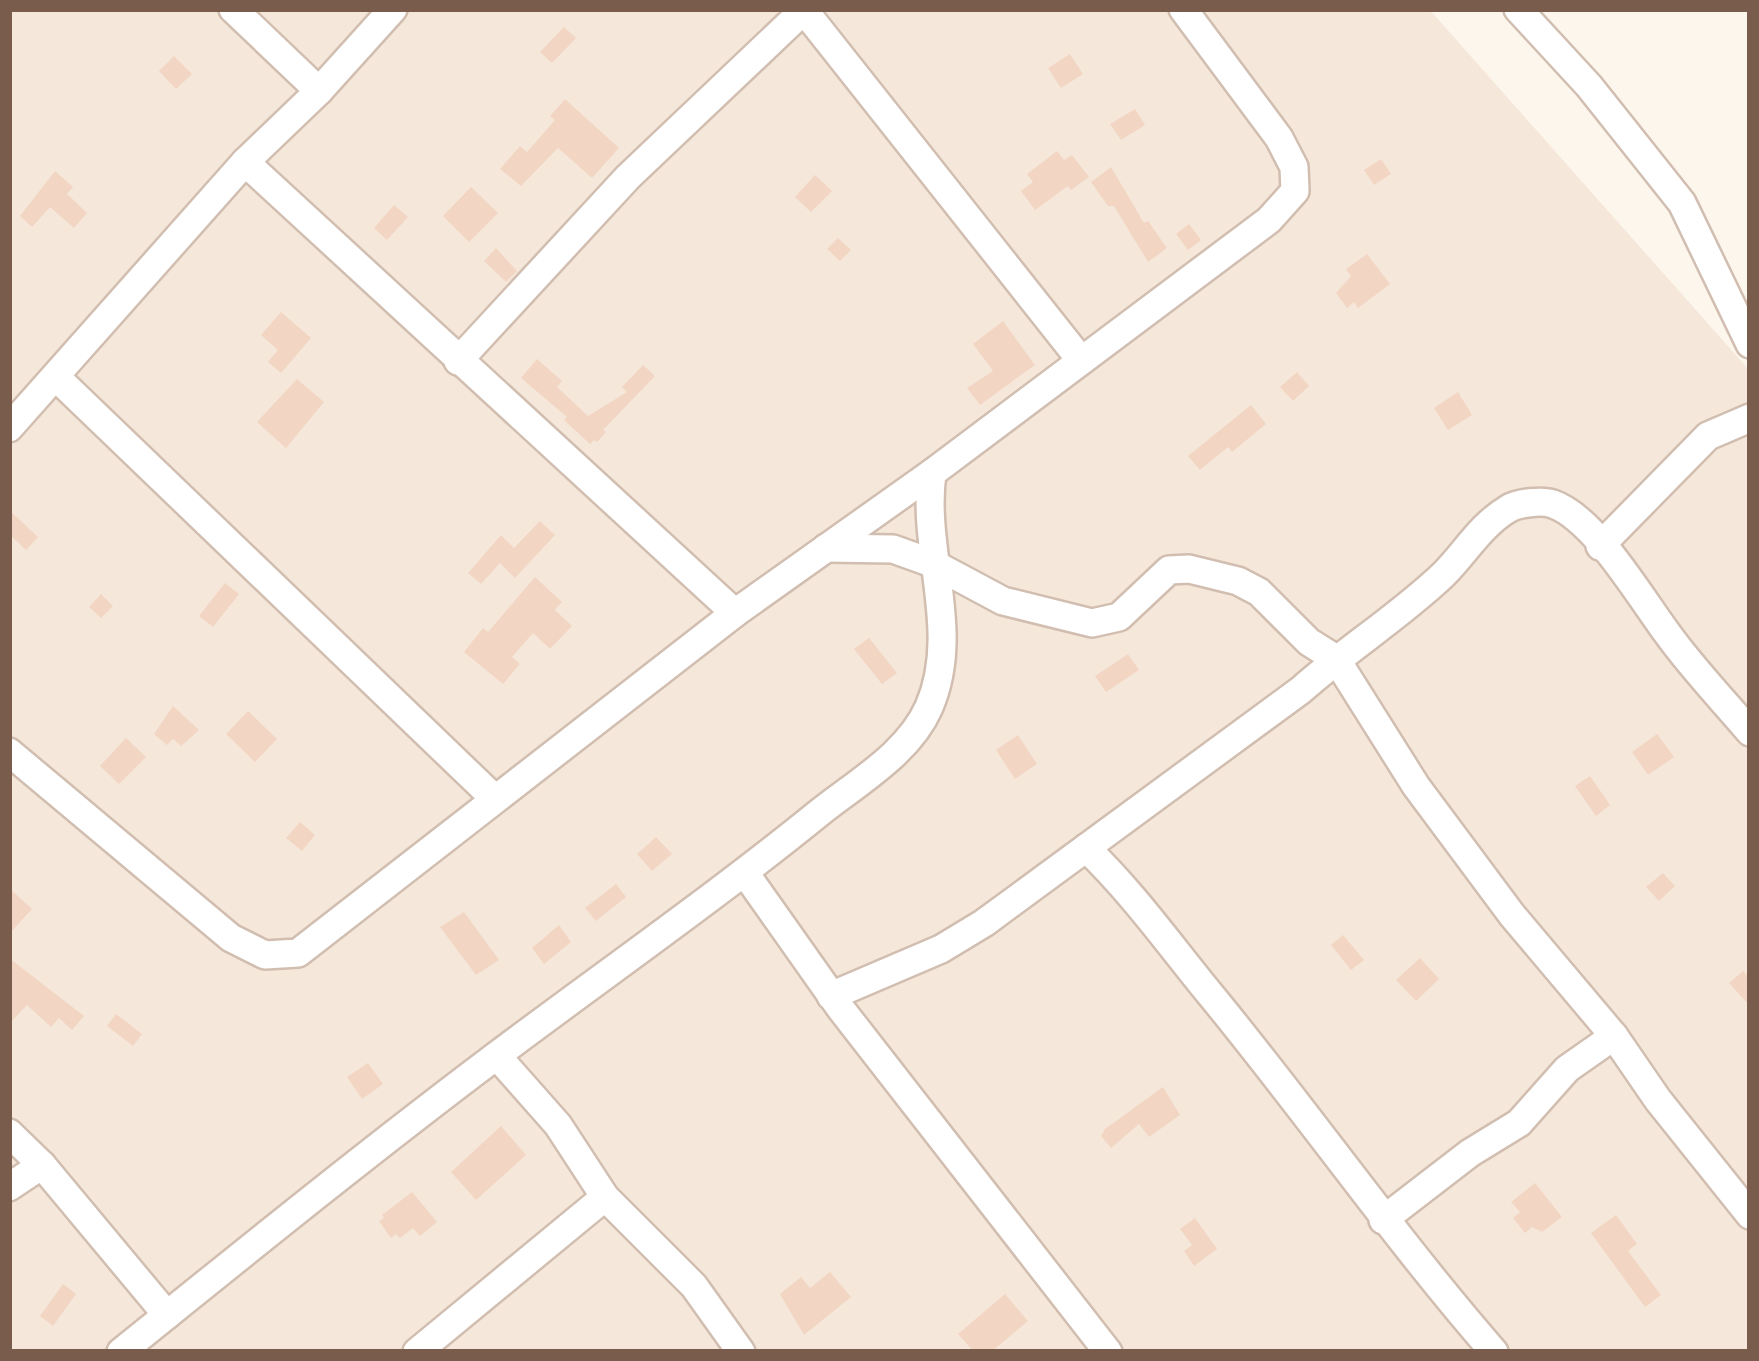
<svg xmlns="http://www.w3.org/2000/svg" width="1759" height="1361" font-family="'Titillium Web',sans-serif">
<rect width="100%" height="100%" fill="#fdf6ec"/>
<polygon fill="#f5e8da" points="9,9 1429,9 1750,371 1750,1352 9,1352"/>
<g fill="#f3d5c3">
<polygon points="564,27 576,38 552,63 540,52"/>
<polygon points="1070,54 1083,74 1061,88 1048,68"/>
<polygon points="174,56 192,74 176,89 159,71"/>
<polygon points="565,99 619,148 592,178 558,148 521,186 500,169 520,146 527,152 555,120 550,116"/>
<polygon points="1135,109 1145,125 1121,140 1110,124"/>
<polygon points="1057,151 1064,160 1072,155 1089,177 1071,190 1068,186 1035,210 1021,191 1033,182 1027,174"/>
<polygon points="1381,159 1391,174 1374,185 1364,170"/>
<polygon points="1111,167 1144,223 1148,221 1167,248 1148,262 1114,206 1108,206 1091,182"/>
<polygon points="55,171 73,187 67,194 87,213 74,228 50,207 32,227 20,216"/>
<polygon points="815,175 832,191 811,212 795,197"/>
<polygon points="471,187 498,213 469,242 443,216"/>
<polygon points="394,205 408,217 387,240 374,228"/>
<polygon points="1189,224 1201,240 1188,250 1176,234"/>
<polygon points="838,238 851,250 840,261 827,249"/>
<polygon points="496,248 517,271 506,282 484,261"/>
<polygon points="1367,254 1390,284 1358,308 1354,302 1347,308 1336,293 1351,276 1346,269"/>
<polygon points="281,312 311,338 281,373 268,362 278,350 261,335"/>
<polygon points="1003,321 1035,365 980,405 967,388 993,371 973,344"/>
<polygon points="537,359 562,381 557,387 588,416 627,392 622,387 643,365 655,376 603,430 606,432 597,442 594,440 590,444 564,420 567,417 521,378"/>
<polygon points="1297,372 1309,386 1293,401 1280,387"/>
<polygon points="297,379 324,402 286,448 257,422"/>
<polygon points="1458,392 1472,415 1448,430 1434,408"/>
<polygon points="1251,405 1266,424 1232,452 1228,447 1200,470 1188,456"/>
<polygon points="9,510 38,537 26,550 9,534"/>
<polygon points="540,521 555,535 515,578 500,563 481,584 468,573 501,535 514,548"/>
<polygon points="535,577 562,602 555,610 572,626 550,649 533,633 512,657 520,664 503,684 464,652 483,628 488,632"/>
<polygon points="225,583 239,594 213,627 199,616"/>
<polygon points="101,594 113,606 101,618 89,607"/>
<polygon points="869,638 897,673 882,684 854,649"/>
<polygon points="1128,654 1139,670 1106,692 1095,676"/>
<polygon points="173,706 199,730 181,746 173,739 167,745 154,734"/>
<polygon points="248,711 277,739 255,762 226,734"/>
<polygon points="1657,734 1674,757 1648,775 1632,752"/>
<polygon points="1018,735 1037,764 1015,779 996,750"/>
<polygon points="126,738 146,757 119,784 100,766"/>
<polygon points="1590,776 1610,805 1596,816 1575,786"/>
<polygon points="300,822 315,835 302,851 286,838"/>
<polygon points="656,837 672,854 652,871 637,854"/>
<polygon points="1663,873 1675,886 1659,901 1646,887"/>
<polygon points="616,884 626,897 596,921 585,908"/>
<polygon points="9,888 32,909 9,934"/>
<polygon points="464,912 499,960 476,975 440,927"/>
<polygon points="559,925 571,942 544,964 532,948"/>
<polygon points="1343,935 1364,960 1351,970 1331,945"/>
<polygon points="9,958 84,1016 72,1030 59,1018 51,1027 27,1005 9,1024"/>
<polygon points="1420,958 1439,979 1416,1001 1396,980"/>
<polygon points="1743,971 1750,979 1750,1006 1729,983"/>
<polygon points="116,1014 142,1034 133,1046 107,1026"/>
<polygon points="368,1063 383,1084 362,1099 347,1077"/>
<polygon points="1163,1087 1180,1115 1149,1137 1139,1124 1111,1148 1101,1136 1105,1129"/>
<polygon points="501,1126 526,1155 476,1200 451,1172"/>
<polygon points="1535,1183 1562,1217 1542,1232 1532,1227 1525,1233 1513,1218 1520,1212 1511,1202"/>
<polygon points="412,1192 437,1222 420,1236 413,1228 400,1238 396,1234 391,1238 379,1221 384,1218 382,1215"/>
<polygon points="1616,1215 1637,1244 1628,1251 1661,1295 1645,1307 1591,1233"/>
<polygon points="1195,1218 1217,1249 1194,1266 1184,1251 1192,1245 1180,1229"/>
<polygon points="830,1272 851,1297 804,1335 780,1294 801,1277 810,1288"/>
<polygon points="63,1284 76,1294 53,1326 40,1316"/>
<polygon points="1005,1294 1028,1321 991,1352 974,1352 958,1334"/>
</g>
<g fill="none" stroke-linecap="round" stroke-linejoin="round">
<defs>
<g id="minor">
<polyline points="233,9 319,91"/>
<polyline points="803,9 1080,359"/>
<polyline points="1518,9 1589,86 1682,203 1750,344"/>
<polyline points="245,162 735,613"/>
<polyline points="458,361 628,177 804,10"/>
<polyline points="56,377 494,798"/>
<polyline points="9,428 245,162 319,91 393,9"/>
<polyline points="1600,546 1708,436 1750,418"/>
<polyline points="826,548 893,549 932,563 1003,601 1092,623 1119,617 1169,570 1189,569 1238,581 1259,592 1309,642 1336,659 1416,786 1512,915 1614,1036 1658,1100 1750,1215"/>
<polyline points="9,752 231,938 265,955 298,953 735,613 932,473 1269,220 1295,191 1294,167 1279,138 1183,9"/>
<path d="M1086 848C1133 893 1169 944 1210 994 1308 1113 1393 1236 1494 1352"/>
<polyline points="745,873 841,1009 1108,1352"/>
<path d="M831 996 941 949 984 923 1301 690C1347 649 1399 617 1444 574 1465 553 1481 525 1508 509 1517 503 1542 500 1553 504 1595 519 1640 597 1667 633 1692 668 1722 699 1750 732"/>
<polyline points="497,1056 558,1125 605,1197 694,1286 741,1352"/>
<polyline points="9,1133 42,1165 167,1315"/>
<polyline points="9,1187 42,1165"/>
<polyline points="1383,1220 1470,1153 1519,1123 1567,1069 1614,1036"/>
<path d="M121 1352C244 1253 366 1154 492 1059 601 977 713 899 819 813 858 782 909 753 929 707 962 631 921 551 932 473"/>
<polyline points="417,1352 605,1197"/>
</g>
</defs>
<use href="#minor" stroke="#d1beb0" stroke-width="32"/>
<use href="#minor" stroke="#fff" stroke-width="27"/>
</g>
<rect width="1759" height="1361" fill="none" stroke="#7a5c4d" stroke-width="24"/>
</svg>
